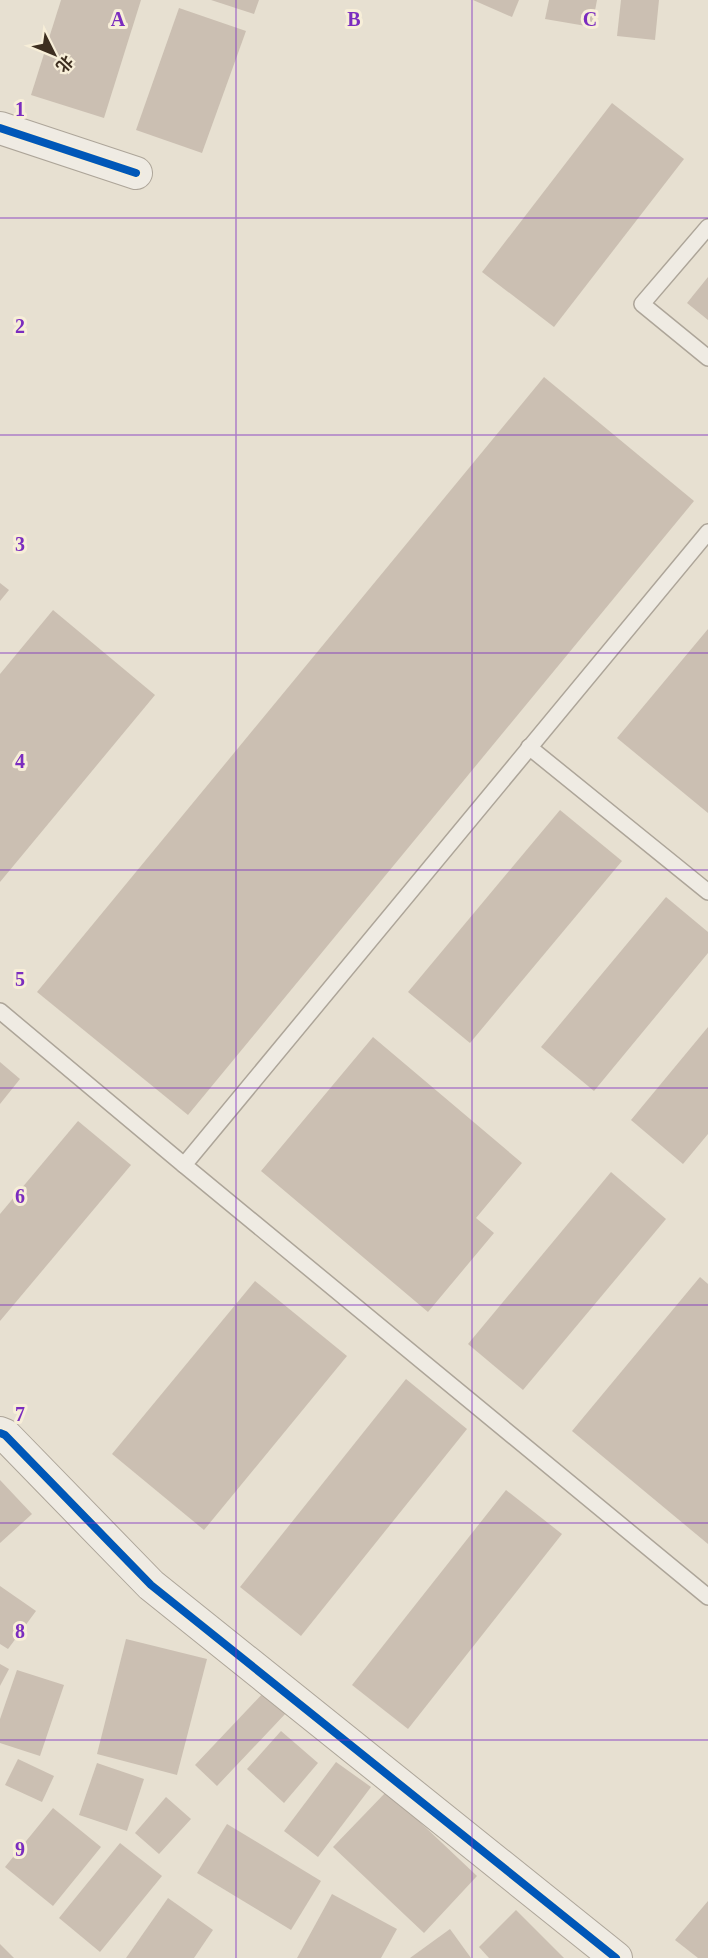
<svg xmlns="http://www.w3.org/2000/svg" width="708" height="1958" font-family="'Times New Roman','Noto Sans SC',serif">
<rect width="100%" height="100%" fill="#e7e0d1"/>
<g fill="#cbbfb2">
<polygon points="61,0 141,0 104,118 31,95"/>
<polygon points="211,0 259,0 254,14"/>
<polygon points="473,0 519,0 512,17"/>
<polygon points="549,0 597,0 592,27 545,19"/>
<polygon points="621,0 659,0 655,40 617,36"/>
<polygon points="179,8 246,31 202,153 136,130"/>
<polygon points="612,103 684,159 554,327 482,272"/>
<polygon points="708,277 708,320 687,303"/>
<polygon points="544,377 694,501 188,1115 37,992"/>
<polygon points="0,583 9,590 0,601"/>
<polygon points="53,610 155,695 0,882 0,674"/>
<polygon points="708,629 708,813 617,738"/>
<polygon points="560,810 622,861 470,1043 408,992"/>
<polygon points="666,897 708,932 708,953 594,1091 541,1047"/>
<polygon points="708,1027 708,1134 683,1164 631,1120"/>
<polygon points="373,1037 522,1163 476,1218 494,1233 428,1312 261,1171"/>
<polygon points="0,1062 20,1079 0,1104"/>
<polygon points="78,1121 131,1165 0,1321 0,1214"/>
<polygon points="611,1172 666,1219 523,1390 468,1344"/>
<polygon points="700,1277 708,1284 708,1544 572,1431"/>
<polygon points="255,1281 347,1356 204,1530 112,1454"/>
<polygon points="406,1379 467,1429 301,1636 240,1587"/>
<polygon points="0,1480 32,1514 0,1543"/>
<polygon points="506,1490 562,1534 408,1729 352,1685"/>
<polygon points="0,1586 36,1611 8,1649 0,1644"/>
<polygon points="126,1639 207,1659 177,1775 97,1754"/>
<polygon points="0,1664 9,1669 0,1686"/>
<polygon points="17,1670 64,1685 40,1756 0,1743 0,1719"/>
<polygon points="265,1691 287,1712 217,1786 195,1765"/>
<polygon points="281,1731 318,1763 284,1803 247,1769"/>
<polygon points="18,1759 54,1776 42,1802 5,1785"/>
<polygon points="336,1762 371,1787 318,1857 284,1831"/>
<polygon points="97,1763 144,1779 127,1831 79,1815"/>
<polygon points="387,1791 477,1876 424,1933 333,1847"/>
<polygon points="166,1797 191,1819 159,1854 135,1833"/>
<polygon points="53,1808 101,1847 53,1906 5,1867"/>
<polygon points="227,1824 321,1881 291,1930 197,1873"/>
<polygon points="120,1843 162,1876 100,1952 59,1918"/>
<polygon points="332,1894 397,1929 381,1958 297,1958"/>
<polygon points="168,1898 213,1930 194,1958 126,1958"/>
<polygon points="708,1901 708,1958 698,1958 675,1940"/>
<polygon points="516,1910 564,1958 489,1958 479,1947"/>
<polygon points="450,1929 471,1958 410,1958"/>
<polygon points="0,1944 14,1958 0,1958"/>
</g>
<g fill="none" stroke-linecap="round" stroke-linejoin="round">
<defs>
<g id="service">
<polyline points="708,227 642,304 708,358"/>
<polyline points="708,532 184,1165 708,1597"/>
<polyline points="529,747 708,892"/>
<polyline points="0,1011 184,1165"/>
</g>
<g id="minor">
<polyline points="0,128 136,173"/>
<polyline points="0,1433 5,1435 151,1585 616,1958"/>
</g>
</defs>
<use href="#service" stroke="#ada599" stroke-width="18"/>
<use href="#minor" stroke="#ada599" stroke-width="34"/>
<use href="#service" stroke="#efebe3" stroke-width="15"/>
<use href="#minor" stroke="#efebe3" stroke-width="32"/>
<defs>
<g id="cycleway">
<polyline points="0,128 136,173"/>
<polyline points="0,1433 5,1435 151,1585 616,1958"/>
</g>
</defs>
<use href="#cycleway" stroke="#f7eed8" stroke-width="11"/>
<use href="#cycleway" stroke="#0057b8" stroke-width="8"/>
</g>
<path fill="none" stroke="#7b2cbf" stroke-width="1.5" stroke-opacity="0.55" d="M236 0V1958M472 0V1958M0 218H708M0 435H708M0 653H708M0 870H708M0 1088H708M0 1305H708M0 1523H708M0 1740H708"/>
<g font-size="20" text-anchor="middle" font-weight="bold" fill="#7b2cbf" stroke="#f7eed8" stroke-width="6" stroke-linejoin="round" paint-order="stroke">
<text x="118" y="26">A</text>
<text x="354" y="26">B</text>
<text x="590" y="26">C</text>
<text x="20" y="116">1</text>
<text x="20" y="333">2</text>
<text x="20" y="551">3</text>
<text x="20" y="768">4</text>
<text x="20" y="986">5</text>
<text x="20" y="1203">6</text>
<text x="20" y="1421">7</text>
<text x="20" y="1638">8</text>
<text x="20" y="1856">9</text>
</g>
<g transform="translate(54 54) rotate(133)" stroke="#f7eed8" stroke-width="4.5" paint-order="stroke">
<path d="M0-4.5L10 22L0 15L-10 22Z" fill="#3d2e20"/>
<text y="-9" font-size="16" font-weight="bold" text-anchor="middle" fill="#3d2e20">北</text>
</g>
</svg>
